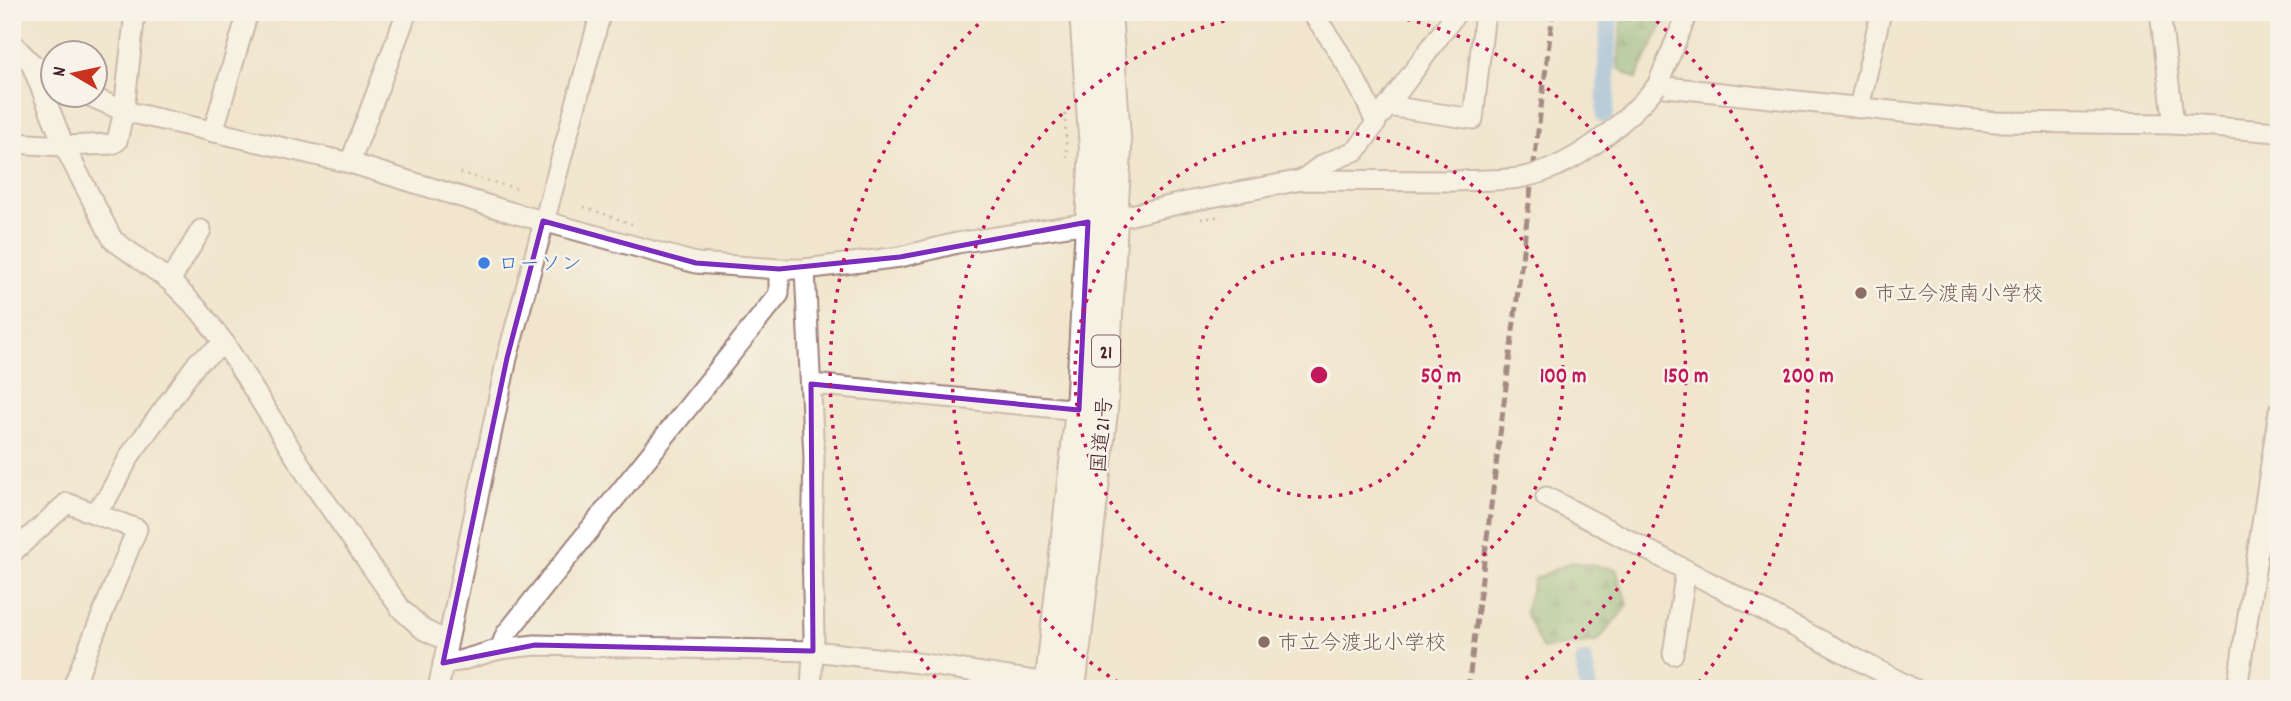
<svg xmlns="http://www.w3.org/2000/svg" width="2291" height="701" font-family="Dekko,'Klee One',sans-serif">
<defs>
<pattern id="forest-firs" width="22" height="20" patternUnits="userSpaceOnUse" patternTransform="scale(1.75)"><rect width="22" height="20" fill="#7cb16e"/><path d="M5 1l3.5 6h-7zM16 11l3.5 6h-7z" fill="#688f5b"/></pattern>
</defs>
<rect width="100%" height="100%" fill="#f7f3e8"/>
<filter id="ink" filterUnits="userSpaceOnUse"><feTurbulence type="fractalNoise" baseFrequency=".0143" numOctaves="2"/><feDisplacementMap in="SourceGraphic" scale="14" xChannelSelector="R" yChannelSelector="G"/><feConvolveMatrix kernelMatrix="1 2 1 2 8 2 1 2 1" color-interpolation-filters="sRGB"/></filter>
<filter id="wash" filterUnits="userSpaceOnUse"><feTurbulence type="fractalNoise" baseFrequency=".00686" numOctaves="4" result="noise"/><feDisplacementMap in="SourceGraphic" scale="28" xChannelSelector="R" yChannelSelector="G"/><feGaussianBlur stdDeviation="1.57" result="paint"/><feColorMatrix in="noise" values="0 0 0 0 0 0 0 0 0 0 0 0 0 0 0 0 0 1.4 0 .05"/><feComposite in="paint" operator="in"/></filter>
<g filter="url(#wash)">
<rect width="100%" height="100%" fill="#f1e6cd"/>
<g fill="url(#forest-firs)" stroke="#63684c" stroke-width="2">
<polygon points="1622,12 1668,12 1636,79 1618,68"/>
<polygon points="1572,562 1616,569 1628,605 1597,642 1542,649 1525,612 1534,579"/>
</g>
<g fill="none" stroke-linecap="round" stroke-linejoin="round">
<g stroke="#76b0e6" stroke-width="18">
<polyline points="1605,115 1609,12"/>
<polyline points="1584,662 1588,689"/>
</g>
</g>
</g>
<g filter="url(#ink)">
<g fill="none" stroke-linecap="round" stroke-linejoin="round">
<defs>
<g id="minor">
<polyline points="1688,12 1657,86 1995,122 2174,124 2279,132"/>
<polyline points="2160,12 2174,124"/>
<polyline points="12,43 31,63 52,76"/>
<polyline points="31,63 64,146 113,240 170,281 200,311 225,344 307,475 401,609 424,630 447,641"/>
<polyline points="85,94 124,111 350,163 510,212 696,263 779,269 805,269 900,257 957,243 1114,219 1191,201 1302,180 1448,181"/>
<polyline points="1388,106 1473,119 1485,12"/>
<polyline points="1859,108 1881,12"/>
<polyline points="1382,114 1457,12"/>
<polyline points="213,132 248,12"/>
<polyline points="12,143 64,146 112,144 117,141 124,111 135,12"/>
<polyline points="350,163 407,12"/>
<path d="M1302 180 1322 165 1357 150 1376 123C1359 83 1338 47 1311 12"/>
<polyline points="805,269 814,458 812,547 814,635 811,689"/>
<polyline points="170,281 201,230"/>
<polyline points="811,384 1079,410"/>
<polyline points="1546,497 1914,689"/>
<polyline points="12,553 67,503 93,513 107,498 131,454 198,362 225,344"/>
<polyline points="500,649 506,634 779,294 779,269"/>
<polyline points="1673,654 1686,570"/>
<polyline points="443,663 459,661 500,649 535,645 813,651 911,662 1048,683"/>
<polyline points="72,689 137,529 93,513"/>
<polyline points="438,689 507,358 601,12"/>
<polyline points="2237,689 2279,411"/>
</g>
<g id="highway">
<polyline points="1048,689 1079,410 1093,149 1083,12"/>
<polyline points="1072,689 1104,412 1114,219 1118,150 1108,12"/>
</g>
</defs>
<use href="#minor" stroke="#9e827c" stroke-width="23"/>
<use href="#highway" stroke="#9e827c" stroke-width="30"/>
<g stroke="#9e827c" stroke-width="2.5" stroke-dasharray="2 5" stroke-linecap="butt">
<polyline points="1065,114 1067,162"/>
<polyline points="460,173 518,189"/>
<polyline points="584,207 635,225"/>
<polyline points="1201,219 1222,216"/>
</g>
<use href="#minor" stroke="#fff" stroke-width="19"/>
<use href="#highway" stroke="#fff" stroke-width="26"/>
<polyline stroke="#4a1f2b" stroke-width="5" stroke-dasharray="10 5" stroke-linecap="butt" points="1468,689 1553,12"/>
<defs>
<path id="minor-bridge" d="M1448 181C1471 180 1496 181 1519 178 1573 169 1623 125 1657 86"/>
</defs>
<use href="#minor-bridge" stroke="#9e827c" stroke-width="23" stroke-linecap="butt"/>
<use href="#minor-bridge" stroke="#fff" stroke-width="19"/>
</g>
</g>
<path d="M0 0H2291V701H0ZM543 221 696 263 779 269 900 257 1088 222 1079 410 811 384 813 651 535 645 443 663 507 358Z" fill="#f1e6cd" fill-opacity=".55" fill-rule="evenodd"/>
<path fill="none" stroke="#7b2cbf" stroke-width="5" stroke-linejoin="round" d="M543 221 696 263 779 269 900 257 1088 222 1079 410 811 384 813 651 535 645 443 663 507 358Z"/>
<g fill="none" stroke="#c2185b" stroke-width="3.5" stroke-dasharray="3.5 7">
<circle cx="1319" cy="375" r="122"/>
<circle cx="1319" cy="375" r="244"/>
<path d="M1127 688A367 367 0 0 1 1262 13M1376 13A367 367 0 0 1 1511 688"/>
<path d="M942 686A489 489 0 0 1 989 14M1649 14A489 489 0 0 1 1696 686"/>
</g>
<circle fill="#3f7fe0" stroke="#f7f3e8" stroke-width="2.5" cx="484" cy="263" r="7"/>
<g fill="#8d6e63" stroke="#f7f3e8" stroke-width="2.5">
<circle cx="1861" cy="293" r="7"/>
<circle cx="1264" cy="642" r="7"/>
</g>
<g text-anchor="middle" stroke-width="5" stroke-linejoin="round" paint-order="stroke">
<rect fill="#f7f3e8" stroke="#7e5f64" stroke-width="2" x="1092" y="335.5" width="28" height="31" rx="5"/>
<g font-size="19" font-weight="bold" fill="#4a1f2b">
<text x="1106" y="358">21</text>
</g>
<g font-size="21" fill="#366cbe" stroke="#f7f3e8" text-anchor="start">
<text x="498" y="270">ローソン</text>
</g>
<g font-size="21" fill="#785e54" stroke="#f7f3e8" text-anchor="start">
<text x="1875" y="300">市立今渡南小学校</text>
<text x="1278" y="649">市立今渡北小学校</text>
</g>
<g font-size="21" fill="#4a1f2b" stroke="#f7f3e8">
<text transform="translate(1101 435) rotate(-85)" y="7">国道21号</text>
</g>
</g>
<circle cx="1319" cy="375" r="10" fill="#c2185b" stroke="#f7f3e8" stroke-width="3.5"/>
<g font-size="21" text-anchor="middle" font-weight="bold" fill="#c2185b" stroke="#f7f3e8" stroke-width="5" stroke-linejoin="round" paint-order="stroke">
<text x="1441" y="382">50 m</text>
<text x="1563" y="382">100 m</text>
<text x="1686" y="382">150 m</text>
<text x="1808" y="382">200 m</text>
</g>
<rect width="2291" height="701" fill="none" stroke="#f7f3e8" stroke-width="42"/>
<g transform="translate(74 74) rotate(279)"><circle r="33" fill="#f7f3e8" stroke="#b29e9c" stroke-width="2"/>
<path d="M0-5L12 26L0 18L-12 26Z" fill="#c8321e"/>
<text y="-10" font-size="19" font-weight="bold" text-anchor="middle" fill="#4a1f2b">N</text>
</g>
</svg>
